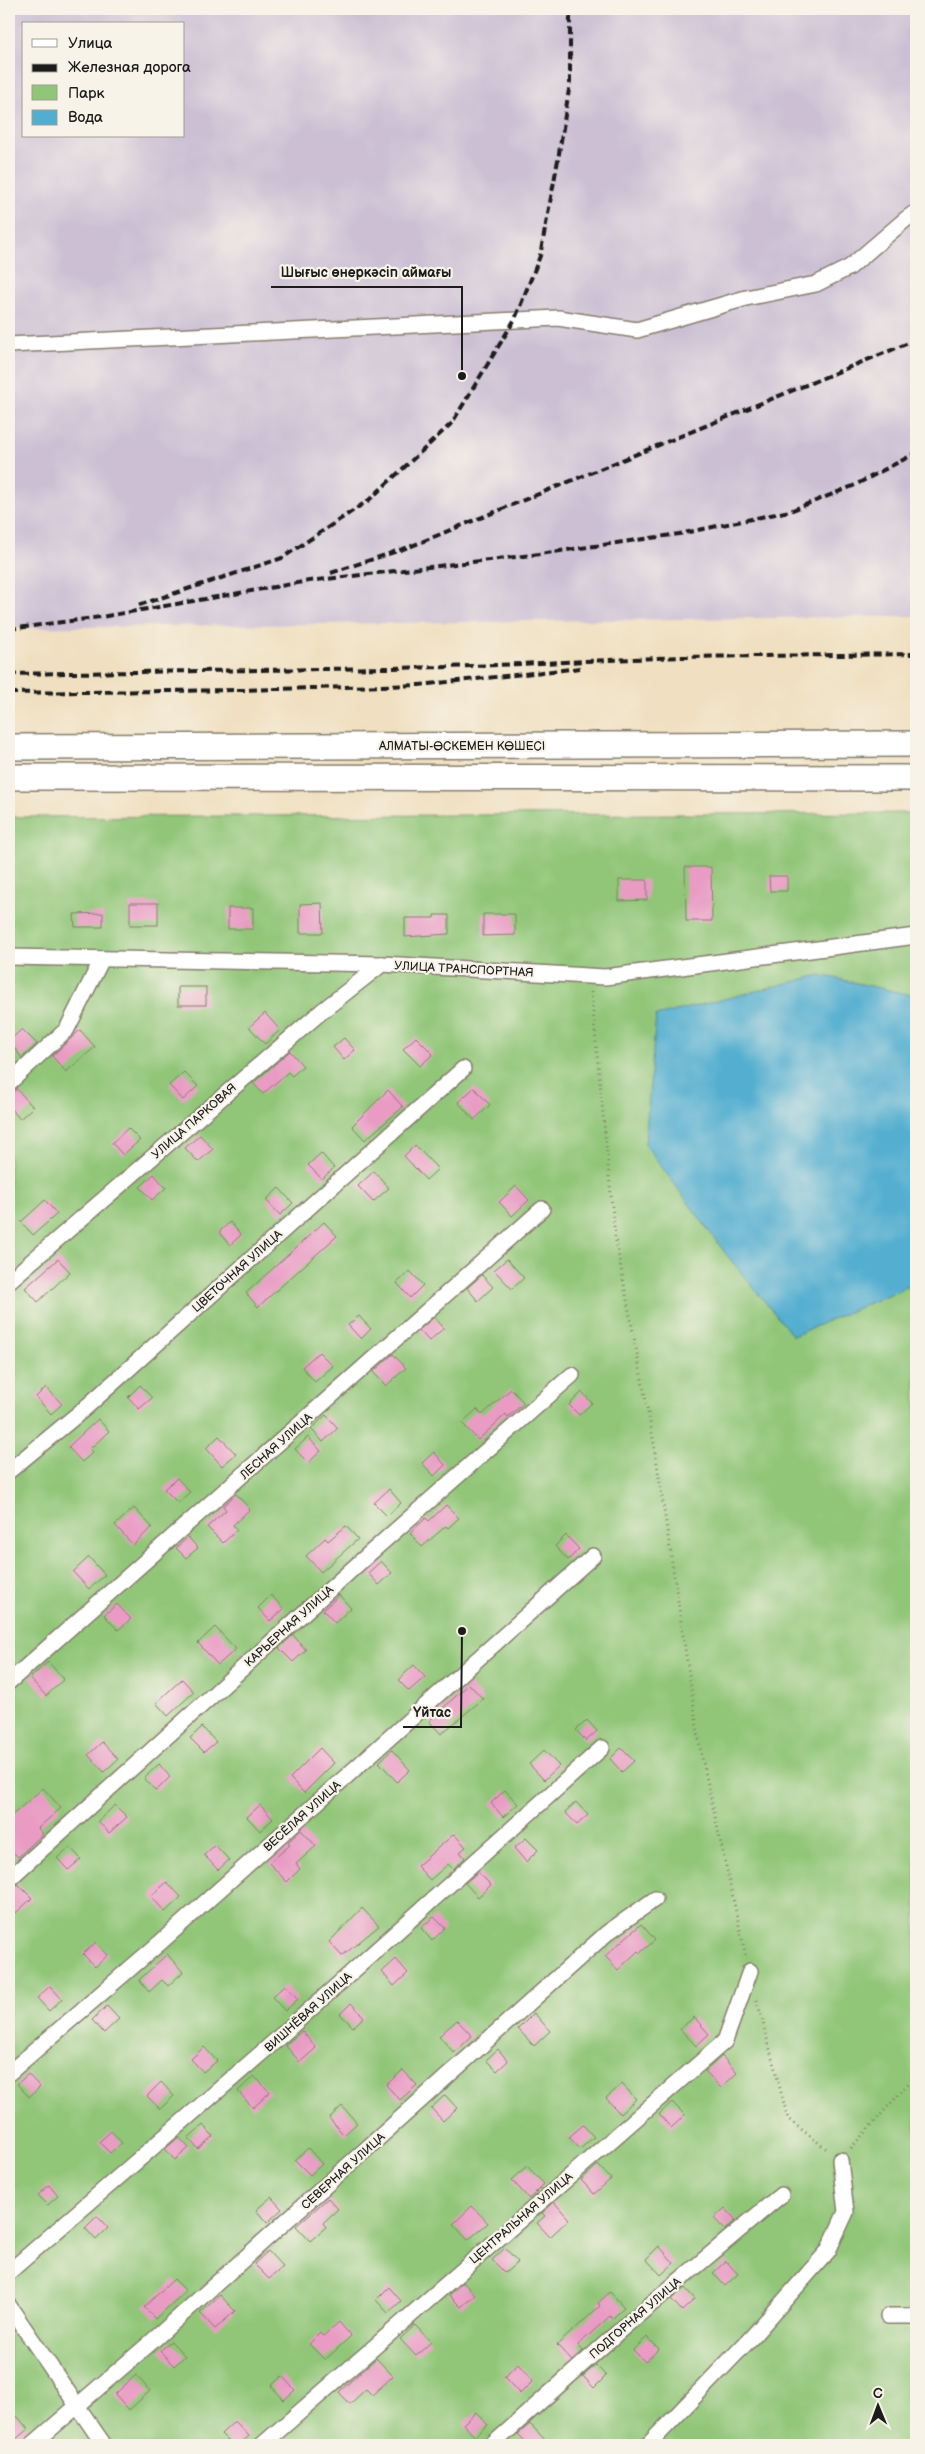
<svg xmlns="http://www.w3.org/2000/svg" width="925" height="2454" font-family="'Balsamiq Sans',sans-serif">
<rect width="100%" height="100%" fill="#f7f3e8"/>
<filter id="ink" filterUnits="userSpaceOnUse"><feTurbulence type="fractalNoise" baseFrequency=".02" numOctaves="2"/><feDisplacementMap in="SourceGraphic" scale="10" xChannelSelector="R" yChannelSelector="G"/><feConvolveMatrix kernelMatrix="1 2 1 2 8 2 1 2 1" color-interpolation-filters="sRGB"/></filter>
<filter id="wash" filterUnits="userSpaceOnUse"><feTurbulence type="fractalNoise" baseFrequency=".0096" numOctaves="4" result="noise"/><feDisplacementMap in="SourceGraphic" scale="20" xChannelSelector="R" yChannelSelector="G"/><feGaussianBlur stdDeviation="1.12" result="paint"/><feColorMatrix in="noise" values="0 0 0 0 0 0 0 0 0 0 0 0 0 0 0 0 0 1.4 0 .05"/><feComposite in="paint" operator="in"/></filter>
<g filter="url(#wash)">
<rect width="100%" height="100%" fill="#f0e0c1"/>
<path fill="#ccbfd4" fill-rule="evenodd" d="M9 9H916V616L9 628ZM24 24H184V136H24Z"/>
<polygon fill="#91c678" stroke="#56714a" points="916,813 916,2445 9,2445 9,817"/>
<polygon fill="#52aed0" stroke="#376576" points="820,975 916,996 916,1283 793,1336 726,1254 645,1144 656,1016"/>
<g id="blocks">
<g fill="#e99bc4">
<polygon points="685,867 711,867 712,921 686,921"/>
<polygon points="769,876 787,876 787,891 770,891"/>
<polygon points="619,880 647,880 647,900 619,901"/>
<rect x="130" y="903" width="28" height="22"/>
<polygon points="322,903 323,933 300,933 300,904"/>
<rect x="228" y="908" width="25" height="21"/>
<polygon points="103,913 103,927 75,927 74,914"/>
<polygon points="483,914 515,914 515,935 483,936"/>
<polygon points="434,915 449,915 449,934 405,937 405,918 434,918"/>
<rect x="178" y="987" width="28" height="18"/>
<polygon points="265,1013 280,1030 265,1044 249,1027"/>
<polygon points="22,1029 37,1044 22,1058 9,1041"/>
<polygon points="80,1030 95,1047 66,1072 52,1056"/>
<polygon points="416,1037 433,1054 420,1066 403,1049"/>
<polygon points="344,1038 355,1050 344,1060 333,1047"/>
<polygon points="290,1051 303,1066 292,1076 288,1072 263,1094 253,1083"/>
<polygon points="184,1072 198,1086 183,1100 169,1085"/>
<polygon points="474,1088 490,1105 474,1120 458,1102"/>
<polygon points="17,1089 33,1107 20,1119 9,1107 9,1095"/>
<polygon points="388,1090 403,1107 365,1140 352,1126"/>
<polygon points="128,1128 140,1140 123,1155 112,1143"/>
<polygon points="200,1135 213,1149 198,1162 185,1148"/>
<polygon points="415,1145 438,1169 426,1180 404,1156"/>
<polygon points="321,1153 334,1168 322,1179 308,1165"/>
<polygon points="374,1171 389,1188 373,1202 358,1186"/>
<polygon points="154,1174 166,1188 152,1200 140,1187"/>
<polygon points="516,1186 529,1200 512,1216 499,1202"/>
<polygon points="279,1188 293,1203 280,1215 266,1200"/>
<polygon points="45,1200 57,1214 33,1235 21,1222"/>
<polygon points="230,1222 241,1235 230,1245 219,1232"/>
<polygon points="324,1222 337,1236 258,1307 246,1293"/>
<polygon points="58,1259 70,1272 38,1302 25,1288"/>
<polygon points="507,1259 524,1278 512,1289 494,1270"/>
<polygon points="410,1271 423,1285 410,1298 397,1283"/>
<polygon points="482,1275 493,1287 478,1301 467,1288"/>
<polygon points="359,1316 371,1329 361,1339 348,1325"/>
<polygon points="434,1317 444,1328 429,1341 419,1330"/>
<polygon points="319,1352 333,1366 315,1382 302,1367"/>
<polygon points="393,1354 406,1368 386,1386 373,1372"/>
<polygon points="140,1385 152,1398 139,1409 128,1397"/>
<polygon points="46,1387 62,1404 51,1414 36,1397"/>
<polygon points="511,1389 524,1403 508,1417 506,1414 478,1440 462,1423 477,1409 482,1415"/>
<polygon points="582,1392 592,1403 579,1415 569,1405"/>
<polygon points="326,1415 338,1428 323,1442 311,1429"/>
<polygon points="98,1419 109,1431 90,1449 93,1452 82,1462 68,1447"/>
<polygon points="219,1436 236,1454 222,1466 206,1448"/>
<polygon points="308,1437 321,1451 308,1463 295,1449"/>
<polygon points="434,1452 445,1465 434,1476 422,1463"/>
<polygon points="177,1478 190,1492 178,1503 164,1489"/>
<polygon points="389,1489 401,1503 387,1516 374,1503"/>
<polygon points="236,1494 250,1509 233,1525 237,1530 223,1543 207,1527 226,1510 223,1506"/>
<polygon points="446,1505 459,1518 448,1528 446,1526 422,1547 410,1533 426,1518 429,1521"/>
<polygon points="134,1508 152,1527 133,1545 115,1525"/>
<polygon points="346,1526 358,1539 321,1572 306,1556 325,1538 328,1541"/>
<polygon points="566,1535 579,1549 568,1560 555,1546"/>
<polygon points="188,1537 198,1548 186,1558 176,1548"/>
<polygon points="89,1557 105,1575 89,1589 73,1572"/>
<polygon points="381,1561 392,1573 379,1585 368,1573"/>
<polygon points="271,1595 284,1609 270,1621 258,1608"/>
<polygon points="339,1595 351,1608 335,1623 323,1610"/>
<polygon points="117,1604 131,1619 118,1630 104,1615"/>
<polygon points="215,1627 236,1649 218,1665 198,1643"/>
<polygon points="293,1635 306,1650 293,1662 279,1648"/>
<polygon points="48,1662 64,1679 46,1696 30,1678"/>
<polygon points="414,1665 425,1677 409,1691 398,1680"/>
<polygon points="182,1679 194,1692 168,1716 156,1703"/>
<polygon points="469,1684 483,1699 441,1734 429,1721"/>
<polygon points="587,1720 597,1731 586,1741 576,1730"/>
<polygon points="202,1727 216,1742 204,1752 190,1738"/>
<polygon points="102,1742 118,1759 104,1772 88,1755"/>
<polygon points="320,1748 334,1763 304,1793 290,1778"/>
<polygon points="621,1748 634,1761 622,1772 610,1759"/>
<polygon points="392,1750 410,1770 397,1782 379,1762"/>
<polygon points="544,1750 559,1766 544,1780 529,1764"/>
<polygon points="159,1764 170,1777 156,1791 144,1778"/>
<polygon points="43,1788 61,1808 38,1828 43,1834 18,1857 9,1848 9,1818"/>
<polygon points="505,1790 518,1804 503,1817 491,1803"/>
<polygon points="576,1802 588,1815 577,1825 565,1812"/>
<polygon points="115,1805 127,1817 109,1833 98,1821"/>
<polygon points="260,1805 273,1819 260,1831 247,1817"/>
<polygon points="301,1830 316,1846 296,1864 300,1869 287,1882 269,1863 290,1845 288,1842"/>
<polygon points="454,1834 466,1847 460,1852 465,1858 453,1869 448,1864 430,1880 417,1866"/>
<polygon points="526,1838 538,1850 526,1862 514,1848"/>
<polygon points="215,1845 229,1860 218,1870 204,1855"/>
<polygon points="70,1847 81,1859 68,1870 57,1858"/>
<polygon points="478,1872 491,1885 478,1897 465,1883"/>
<polygon points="167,1882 181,1897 165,1912 151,1896"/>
<polygon points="18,1884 32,1898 16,1913 9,1905 9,1893"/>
<polygon points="362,1908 379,1926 342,1956 329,1942"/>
<polygon points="434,1917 445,1928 432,1941 421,1928"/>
<polygon points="641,1924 655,1940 640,1953 638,1951 618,1970 605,1956"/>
<polygon points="96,1942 108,1955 95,1967 83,1954"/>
<polygon points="167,1954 183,1972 168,1986 162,1980 149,1992 139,1980"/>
<polygon points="396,1959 408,1973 394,1986 382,1972"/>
<polygon points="285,1985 298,1999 285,2011 272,1997"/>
<polygon points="50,1986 62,1999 49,2011 37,1998"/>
<polygon points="351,2003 364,2017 353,2027 340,2014"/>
<polygon points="107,2006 119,2019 104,2033 92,2020"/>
<polygon points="534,2013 550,2031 534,2046 518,2029"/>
<polygon points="694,2017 709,2034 696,2046 680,2029"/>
<polygon points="457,2020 472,2036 454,2053 439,2036"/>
<polygon points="302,2031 316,2048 300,2062 285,2045"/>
<polygon points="204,2047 217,2061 203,2072 191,2059"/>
<polygon points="498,2049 508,2061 497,2071 486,2060"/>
<polygon points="722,2056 737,2073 721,2088 705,2071"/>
<polygon points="403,2070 417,2085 400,2100 386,2085"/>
<polygon points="28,2074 40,2087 29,2097 17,2084"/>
<polygon points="254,2076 270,2092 253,2108 238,2091"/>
<polygon points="161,2082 174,2096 160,2109 147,2096"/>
<polygon points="622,2084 636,2099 620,2114 606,2098"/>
<polygon points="445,2095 457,2108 443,2121 431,2108"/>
<polygon points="672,2102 685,2115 671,2128 659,2114"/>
<polygon points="342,2106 357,2123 344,2135 329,2118"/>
<polygon points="203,2125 213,2136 198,2149 188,2138"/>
<polygon points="583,2125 594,2137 580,2149 569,2137"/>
<polygon points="111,2131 122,2143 110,2153 99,2142"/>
<polygon points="179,2137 189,2148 175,2160 165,2149"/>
<polygon points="308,2148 322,2164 310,2175 295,2160"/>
<polygon points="598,2165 611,2179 594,2194 581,2180"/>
<polygon points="527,2166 544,2184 529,2199 512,2180"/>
<polygon points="49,2185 58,2196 48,2205 38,2195"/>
<polygon points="271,2197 282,2209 267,2223 256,2210"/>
<polygon points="328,2198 338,2209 323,2223 326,2227 310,2241 296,2226"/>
<polygon points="554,2202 569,2219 550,2237 537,2223 545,2216 542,2213"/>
<polygon points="472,2206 488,2223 468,2240 453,2224"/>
<polygon points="725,2208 736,2220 725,2230 714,2218"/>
<polygon points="97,2216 108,2228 96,2240 85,2228"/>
<polygon points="659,2246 674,2263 661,2275 646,2259"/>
<polygon points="505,2248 518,2262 505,2273 492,2260"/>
<polygon points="268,2251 283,2267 269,2279 254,2264"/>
<polygon points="726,2261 738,2274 725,2286 713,2273"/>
<polygon points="174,2279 186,2291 155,2319 144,2307"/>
<polygon points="463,2282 475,2295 461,2307 449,2295"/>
<polygon points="389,2287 401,2301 388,2313 376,2300"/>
<polygon points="685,2288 695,2299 682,2311 671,2299"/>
<polygon points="610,2292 624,2307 612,2319 610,2316 578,2345 583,2351 572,2361 557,2345 600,2306 598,2303"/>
<polygon points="220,2295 235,2311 215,2329 200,2313"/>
<polygon points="339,2322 351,2336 325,2360 309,2344 320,2333 323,2336"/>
<polygon points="415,2325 431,2342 416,2356 400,2339"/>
<polygon points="647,2337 659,2349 645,2362 633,2350"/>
<polygon points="171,2341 185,2356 174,2366 160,2351"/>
<polygon points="376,2358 393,2376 372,2395 366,2389 350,2404 339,2392"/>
<polygon points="518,2364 533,2381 520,2394 504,2377"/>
<polygon points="596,2365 606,2376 594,2388 583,2376"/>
<polygon points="136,2375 150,2391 129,2410 115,2394"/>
<polygon points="282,2376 295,2390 284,2400 271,2386"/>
<polygon points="476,2412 488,2425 475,2437 463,2424"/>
<polygon points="17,2416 28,2429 9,2445 9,2423"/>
<polygon points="235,2421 249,2436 239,2445 232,2445 221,2434"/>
<polygon points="530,2424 550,2445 529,2445 518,2434"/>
</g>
</g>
</g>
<g filter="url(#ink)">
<use href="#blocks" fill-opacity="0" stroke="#867e6e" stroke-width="1"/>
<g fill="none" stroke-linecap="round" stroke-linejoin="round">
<defs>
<g id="minor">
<polyline points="9,345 558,318 637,330 746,298 816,284 850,267 906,219 916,212"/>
<polyline points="9,957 382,964 605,977 916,936"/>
<polyline points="9,1083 67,1029 102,959"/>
<polyline points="9,1281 322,1011 382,964"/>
<polyline points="9,1471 84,1409 463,1069"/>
<polyline points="9,1682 542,1209"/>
<polyline points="9,1879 369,1554 572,1375"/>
<polyline points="9,2073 162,1941 593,1556"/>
<polyline points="9,2272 266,2049 602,1748"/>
<polyline points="9,2306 104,2445"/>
<polyline points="888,2316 916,2316"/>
<polyline points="32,2445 149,2344 607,1933 655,1899"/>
<polyline points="262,2445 725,2041 750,1971"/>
<polyline points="492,2445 625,2326 781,2195"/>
<polyline points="648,2445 752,2337 828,2251 846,2212 840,2160"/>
</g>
<g id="trunk">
<polyline points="9,747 916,744"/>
<polyline points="9,777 916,778"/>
</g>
</defs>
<use href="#minor" stroke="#867e6e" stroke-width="18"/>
<use href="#trunk" stroke="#867e6e" stroke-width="28"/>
<g stroke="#867e6e" stroke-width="3" stroke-dasharray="1 4" stroke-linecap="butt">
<polyline points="591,992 615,1236 654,1444 701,1753 746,1957"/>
<polyline points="757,2000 788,2119 828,2150"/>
<polyline points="851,2148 916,2075"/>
</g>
<use href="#minor" stroke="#fff" stroke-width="15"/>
<use href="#trunk" stroke="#fff" stroke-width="25"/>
<g stroke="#1c1c1c" stroke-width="4" stroke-dasharray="8 4" stroke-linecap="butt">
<polyline points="331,573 409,547 916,340"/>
<polyline points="139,605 282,558 369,500 452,423 515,319 540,256 558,160 570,83 570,9"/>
<polyline points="9,629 101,617 309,581 532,555 679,534 790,511 853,486 916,453"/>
<polyline points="9,674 449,667 680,657 916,654"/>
<polyline points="9,693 242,690 419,685 581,668"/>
</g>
</g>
</g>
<g text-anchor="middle" stroke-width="4.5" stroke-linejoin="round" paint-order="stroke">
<g font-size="12" fill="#1c1c1c" stroke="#f7f3e8">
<text x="462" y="750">АЛМАТЫ-ӨСКЕМЕН КӨШЕСІ</text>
<text transform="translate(464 969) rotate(3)" y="4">УЛИЦА ТРАНСПОРТНАЯ</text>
<text transform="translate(194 1121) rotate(-41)" y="4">УЛИЦА ПАРКОВАЯ</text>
<text transform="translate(237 1271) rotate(-42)" y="4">ЦВЕТОЧНАЯ УЛИЦА</text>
<text transform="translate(276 1446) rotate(-42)" y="4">ЛЕСНАЯ УЛИЦА</text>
<text transform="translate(289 1626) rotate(-42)" y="4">КАРЬЕРНАЯ УЛИЦА</text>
<text transform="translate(302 1816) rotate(-42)" y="4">ВЕСЁЛАЯ УЛИЦА</text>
<text transform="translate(308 2012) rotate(-42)" y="4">ВИШНЁВАЯ УЛИЦА</text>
<text transform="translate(343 2171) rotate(-42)" y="4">СЕВЕРНАЯ УЛИЦА</text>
<text transform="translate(521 2218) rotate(-41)" y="4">ЦЕНТРАЛЬНАЯ УЛИЦА</text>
<text transform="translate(635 2318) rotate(-41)" y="4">ПОДГОРНАЯ УЛИЦА</text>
</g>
</g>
<path fill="none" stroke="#1c1c1c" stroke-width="2" d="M462 376L462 287H271M462 1631L461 1727H403"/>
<g fill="#1c1c1c" stroke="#f7f3e8" stroke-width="2">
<circle cx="462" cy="376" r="5"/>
<circle cx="462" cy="1631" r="5"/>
</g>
<g font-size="14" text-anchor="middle" font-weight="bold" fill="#1c1c1c" stroke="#f7f3e8" stroke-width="4.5" stroke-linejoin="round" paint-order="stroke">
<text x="366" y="277">Шығыс өнеркәсіп аймағы</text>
<text x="432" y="1717">Үйтас</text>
</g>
<rect width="925" height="2454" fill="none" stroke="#f7f3e8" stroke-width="30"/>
<rect x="22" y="22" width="162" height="115" fill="#f7f3e8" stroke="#9f9d96"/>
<rect x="32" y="39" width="25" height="8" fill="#ffffff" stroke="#9f9d96"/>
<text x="68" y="48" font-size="15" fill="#1c1c1c">Улица</text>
<rect x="32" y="64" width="25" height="8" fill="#1c1c1c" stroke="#9f9d96"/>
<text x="68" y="72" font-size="15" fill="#1c1c1c">Железная дорога</text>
<rect x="32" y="85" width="25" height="15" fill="#91c678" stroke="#9f9d96"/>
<text x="68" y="98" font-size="15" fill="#1c1c1c">Парк</text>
<rect x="32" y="110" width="25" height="15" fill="#52aed0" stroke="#9f9d96"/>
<text x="68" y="122" font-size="15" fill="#1c1c1c">Вода</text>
<g transform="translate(878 2406) rotate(359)" stroke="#f7f3e8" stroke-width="4" paint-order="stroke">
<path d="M0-4L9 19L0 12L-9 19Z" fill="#1c1c1c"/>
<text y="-8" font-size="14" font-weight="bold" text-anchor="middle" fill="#1c1c1c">С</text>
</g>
</svg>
